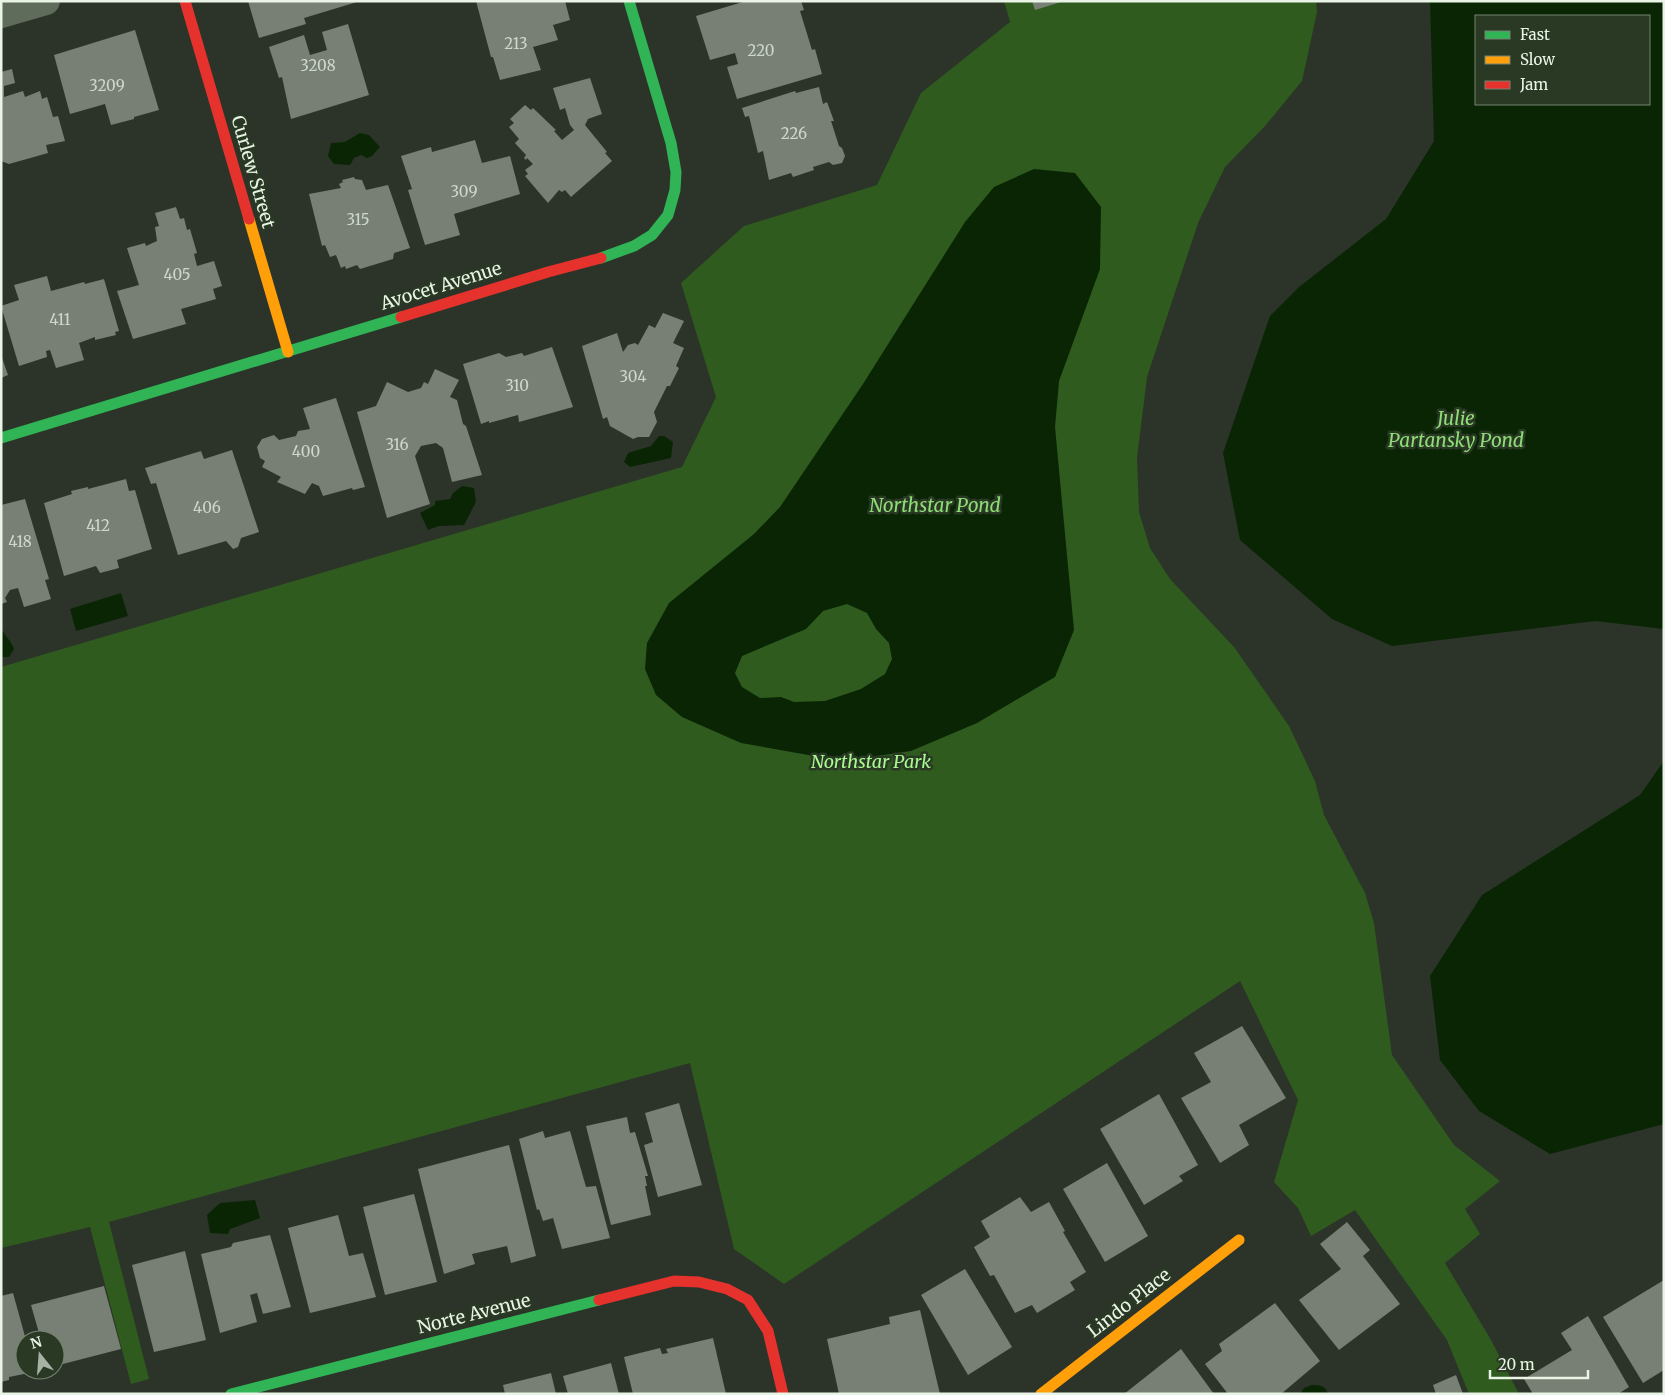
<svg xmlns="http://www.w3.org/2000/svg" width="1665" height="1395" font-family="Merriweather,serif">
<rect width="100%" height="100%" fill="#2c3429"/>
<polygon fill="#2f5b1f" points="1004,1 1316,1 1317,12 1302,81 1265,126 1225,167 1198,223 1147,377 1137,458 1139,512 1150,548 1170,579 1234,647 1289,726 1315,781 1324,815 1365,893 1374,923 1392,1055 1454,1145 1500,1181 1465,1209 1480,1234 1445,1263 1491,1340 1519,1394 1469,1394 1447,1340 1355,1210 1311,1236 1298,1208 1274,1182 1298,1100 1240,981 784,1284 734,1249 690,1063 109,1222 149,1379 131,1384 90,1227 1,1248 1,667 682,467 716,397 681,283 744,226 877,185 921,93 1010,22"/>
<g fill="#092504" fill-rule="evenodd">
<path d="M1430 1H1664V629L1595 621 1392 646 1332 619 1240 540 1223 453 1270 316 1299 287 1386 219 1434 141ZM1649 16V104H1476V16Z"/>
<polygon points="360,133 369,135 380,147 372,156 367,158 361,155 354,158 350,165 334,164 328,156 331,143 345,142"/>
<path d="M1034 169 1075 173 1101 207 1100 269 1059 381 1055 427 1074 630 1055 677 977 723 911 751 842 761 741 743 682 717 656 695 645 669 647 643 669 603 754 534 780 507 863 384 965 222 994 187ZM847 604 867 613 876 629 889 643 892 659 885 674 861 689 825 701 794 702 781 697 760 698 742 687 735 673 742 656 806 629 823 611Z"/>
<polygon points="659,436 664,436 673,442 671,458 630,467 624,462 628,453 651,446"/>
<polygon points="462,486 474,488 476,502 464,525 439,526 428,530 420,513 435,505 435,501 450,499 453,493"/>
<polygon points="121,593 128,616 76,631 70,609"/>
<path d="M1 628C5 636 12 642 14 649L9 657H1Z"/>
<polygon points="1664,761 1664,1124 1550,1154 1479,1111 1440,1060 1430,976 1482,895 1640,795"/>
<polygon points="255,1200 260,1218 230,1229 228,1234 210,1233 207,1215 220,1203"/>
<path d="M1312 1385C1320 1385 1325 1385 1328 1394H1300L1304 1388Z"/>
</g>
<g fill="#788075">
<polygon points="248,1 357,1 357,2 304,18 306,24 259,38"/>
<polygon points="476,1 565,1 570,20 553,25 558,40 533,47 541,70 500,80 493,57 491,57"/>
<polygon points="746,1 801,1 804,10 800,11 812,50 815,49 822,74 737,99 727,67 738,64 735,53 710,60 696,16"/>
<polygon points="1032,1 1061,1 1061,2 1035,10"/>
<polygon points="348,24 369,95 291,119 282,77 279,78 269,47 304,35 310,55 327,50 322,32"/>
<polygon points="135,30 159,110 134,117 134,119 111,125 105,104 70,114 54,55"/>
<polygon points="12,69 15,83 4,86 4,97 23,91 25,97 40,91 42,99 47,97 53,117 58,116 65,141 46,145 48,153 9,164 1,161 1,72"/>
<polygon points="590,78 602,114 588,119 585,125 607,152 605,153 612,161 571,197 565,190 562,192 559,190 548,203 525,176 528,174 525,170 533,164 527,158 526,160 524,158 526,155 515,143 519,139 509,127 514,123 510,119 525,105 531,110 533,108 556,130 554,131 562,140 574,130 570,125 565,108 560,110 553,88"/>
<polygon points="819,87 823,104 827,102 834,121 831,121 839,146 842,148 845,156 842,163 833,165 829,162 813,167 814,170 793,177 791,173 769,180 763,151 758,153 749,116 745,117 742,108 795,91 796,93"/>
<polygon points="475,140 482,163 510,156 520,194 454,214 460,235 425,245 408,190 412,189 401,156 431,147 432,152"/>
<polygon points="354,177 355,179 362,180 366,190 388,185 410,248 394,253 393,259 360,269 357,265 346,269 345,266 341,268 336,255 330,257 325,245 322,246 309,194 341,188 339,184 343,182 342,180"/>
<polygon points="176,207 180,219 184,218 187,230 190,229 197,253 194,254 197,266 214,261 222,286 213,289 216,299 181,309 186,324 133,339 117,291 139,285 127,248 145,243 146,246 157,241 155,227 159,226 155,213"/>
<polygon points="47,276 51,291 84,282 85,284 104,279 119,331 115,332 116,335 95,340 95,337 79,343 84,360 56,368 50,350 46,351 47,357 19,366 1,306 19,300 14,285"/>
<polygon points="663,313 684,321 673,343 684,348 676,366 679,368 670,386 667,386 654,412 657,422 649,437 638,437 633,439 610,426 607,417 603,419 582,346 617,333 623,352 628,345 635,343 638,345 649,325 655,328"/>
<polygon points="552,347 573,407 519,422 518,415 489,423 489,421 481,424 463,364 499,353 506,357 522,353 524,356"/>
<polygon points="1,355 8,375 1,378"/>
<polygon points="435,369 459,380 450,397 457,400 463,424 466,426 482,475 452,482 443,448 436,443 421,446 415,456 430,504 387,518 357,412 376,406 387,382 408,392 421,388 424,382 428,384"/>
<polygon points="336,398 365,487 353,490 352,488 323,496 319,486 312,483 305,494 277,482 281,477 262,467 265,461 260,458 257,447 262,439 274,435 279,440 296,436 298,431 310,429 303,408"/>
<polygon points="232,450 259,532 241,538 238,547 233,549 226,541 178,555 156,483 151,484 145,468 201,451 204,459"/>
<polygon points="126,479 129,491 135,490 152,549 117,560 119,568 100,573 96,566 64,576 44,503 72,494 71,491 88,487 88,489"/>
<polygon points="25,499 49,579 45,580 51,599 24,607 18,588 10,590 5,598 7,602 1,604 1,505"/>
<polygon points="1242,1026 1286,1098 1239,1125 1249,1145 1220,1163 1181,1098 1211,1082 1194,1053"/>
<polygon points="1159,1094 1198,1165 1179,1176 1183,1181 1144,1205 1100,1129"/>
<polygon points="679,1103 702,1185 658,1197 644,1145 653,1142 645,1113"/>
<polygon points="627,1117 630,1133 635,1132 648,1176 645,1176 647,1186 645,1186 651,1215 611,1225 586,1126"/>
<polygon points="543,1131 545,1138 570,1131 586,1187 596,1186 610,1238 562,1249 553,1218 543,1221 539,1209 537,1210 519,1139"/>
<polygon points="509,1145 536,1256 511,1263 507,1246 472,1254 475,1264 444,1274 418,1169"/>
<polygon points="1107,1163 1148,1236 1105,1262 1063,1189"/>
<polygon points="414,1194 437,1282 385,1295 363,1207"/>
<polygon points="1020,1197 1031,1212 1049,1202 1065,1231 1063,1232 1086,1272 1070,1282 1075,1290 1037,1313 1032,1305 1015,1313 994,1275 990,1276 974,1247 990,1237 981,1221"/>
<polygon points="338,1215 349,1256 363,1253 376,1297 310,1313 288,1228"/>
<polygon points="1347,1222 1370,1250 1363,1256 1400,1304 1339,1350 1299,1300 1341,1269 1320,1244"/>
<polygon points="270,1235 291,1307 263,1314 257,1293 250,1295 257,1322 220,1333 201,1254 231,1247 233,1243"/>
<polygon points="185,1251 206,1340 154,1352 132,1265"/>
<polygon points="965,1269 1012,1347 968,1375 921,1295"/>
<polygon points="1664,1280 1664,1370 1643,1383 1603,1317"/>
<polygon points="104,1286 121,1349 55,1366 55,1340 41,1340 31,1305"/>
<polygon points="13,1293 26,1340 25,1370 34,1370 34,1372 9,1377 9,1380 1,1382 1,1296"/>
<polygon points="1275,1303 1320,1361 1281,1394 1228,1394 1205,1364 1222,1351 1219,1344"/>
<polygon points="920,1310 940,1394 839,1394 827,1339 890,1324 889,1317"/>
<polygon points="1588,1316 1629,1387 1618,1394 1533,1394 1524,1379 1572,1350 1561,1333"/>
<polygon points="713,1338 726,1394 633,1394 624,1357 660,1348 662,1354 668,1353 666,1349"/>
<polygon points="1181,1349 1214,1394 1124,1394"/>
<polygon points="611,1363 619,1394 568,1394 563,1376"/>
<polygon points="551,1373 556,1394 505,1394 503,1385"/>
<polygon points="1456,1375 1463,1394 1436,1394 1433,1385"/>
</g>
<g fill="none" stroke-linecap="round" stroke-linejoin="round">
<polyline stroke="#5f6b5b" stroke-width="28" points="1,14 46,1"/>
<g stroke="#30b455" stroke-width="11">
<polyline points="601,258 634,246 652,235 668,215 675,190 676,172 671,143 629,1"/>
<polyline points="1,438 401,317"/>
<polyline points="231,1394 599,1300"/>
</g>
<g stroke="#ff9f0a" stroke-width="11">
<polyline points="249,219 288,352"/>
<polyline points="1041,1394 1239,1240"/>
</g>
<g stroke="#e5322d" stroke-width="11">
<polyline points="185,1 249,219"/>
<polyline points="401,317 548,272 601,258"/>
<polyline points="599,1300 674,1281 699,1282 727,1289 748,1300 768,1331 783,1394"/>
</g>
</g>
<g text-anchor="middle" stroke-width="5" stroke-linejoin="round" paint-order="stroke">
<g font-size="15" fill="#cdd7ca">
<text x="516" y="49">213</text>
<text x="761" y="56">220</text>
<text x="318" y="71">3208</text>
<text x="107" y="91">3209</text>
<text x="794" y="139">226</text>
<text x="464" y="197">309</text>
<text x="358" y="225">315</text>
<text x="177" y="280">405</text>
<text x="60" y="325">411</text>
<text x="633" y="382">304</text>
<text x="517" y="391">310</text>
<text x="397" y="450">316</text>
<text x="306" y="457">400</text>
<text x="207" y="513">406</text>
<text x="98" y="531">412</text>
<text x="20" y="547">418</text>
</g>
<g font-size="18" fill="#e9f4e6" stroke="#293924">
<text transform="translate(253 172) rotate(74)" y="6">Curlew Street</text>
<text transform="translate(441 286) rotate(-17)" y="6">Avocet Avenue</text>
<text transform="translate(1129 1303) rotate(-38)" y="6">Lindo Place</text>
<text transform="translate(474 1314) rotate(-14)" y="6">Norte Avenue</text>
</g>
<g font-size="18" font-style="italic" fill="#a9f991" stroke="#293924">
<text x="871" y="768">Northstar Park</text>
</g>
<g font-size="19" font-style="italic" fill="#8edd76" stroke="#293924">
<text x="1456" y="425">Julie<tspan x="1456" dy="22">Partansky Pond</tspan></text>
<text x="935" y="512">Northstar Pond</text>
</g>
</g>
<rect width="1665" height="1395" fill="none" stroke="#e9f4e6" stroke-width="5"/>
<rect x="1475" y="15" width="175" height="90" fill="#293924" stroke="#768472"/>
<rect x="1485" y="31" width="25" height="8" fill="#30b455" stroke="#768472"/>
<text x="1520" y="40" font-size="15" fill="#e9f4e6">Fast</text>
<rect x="1485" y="56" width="25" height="8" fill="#ff9f0a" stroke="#768472"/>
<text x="1520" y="65" font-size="15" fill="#e9f4e6">Slow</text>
<rect x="1485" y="81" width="25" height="8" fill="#e5322d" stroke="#768472"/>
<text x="1520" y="90" font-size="15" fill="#e9f4e6">Jam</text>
<g transform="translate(40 1355) rotate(343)"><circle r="24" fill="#293924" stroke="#768472"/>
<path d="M0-4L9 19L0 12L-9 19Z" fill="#a7b1a4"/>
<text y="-8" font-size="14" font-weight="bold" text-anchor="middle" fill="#e9f4e6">N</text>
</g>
<path d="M1490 1370v8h98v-8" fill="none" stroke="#e9f4e6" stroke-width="2.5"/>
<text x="1498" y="1370" font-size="15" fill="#e9f4e6" stroke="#293924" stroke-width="4" paint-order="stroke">20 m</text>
</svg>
